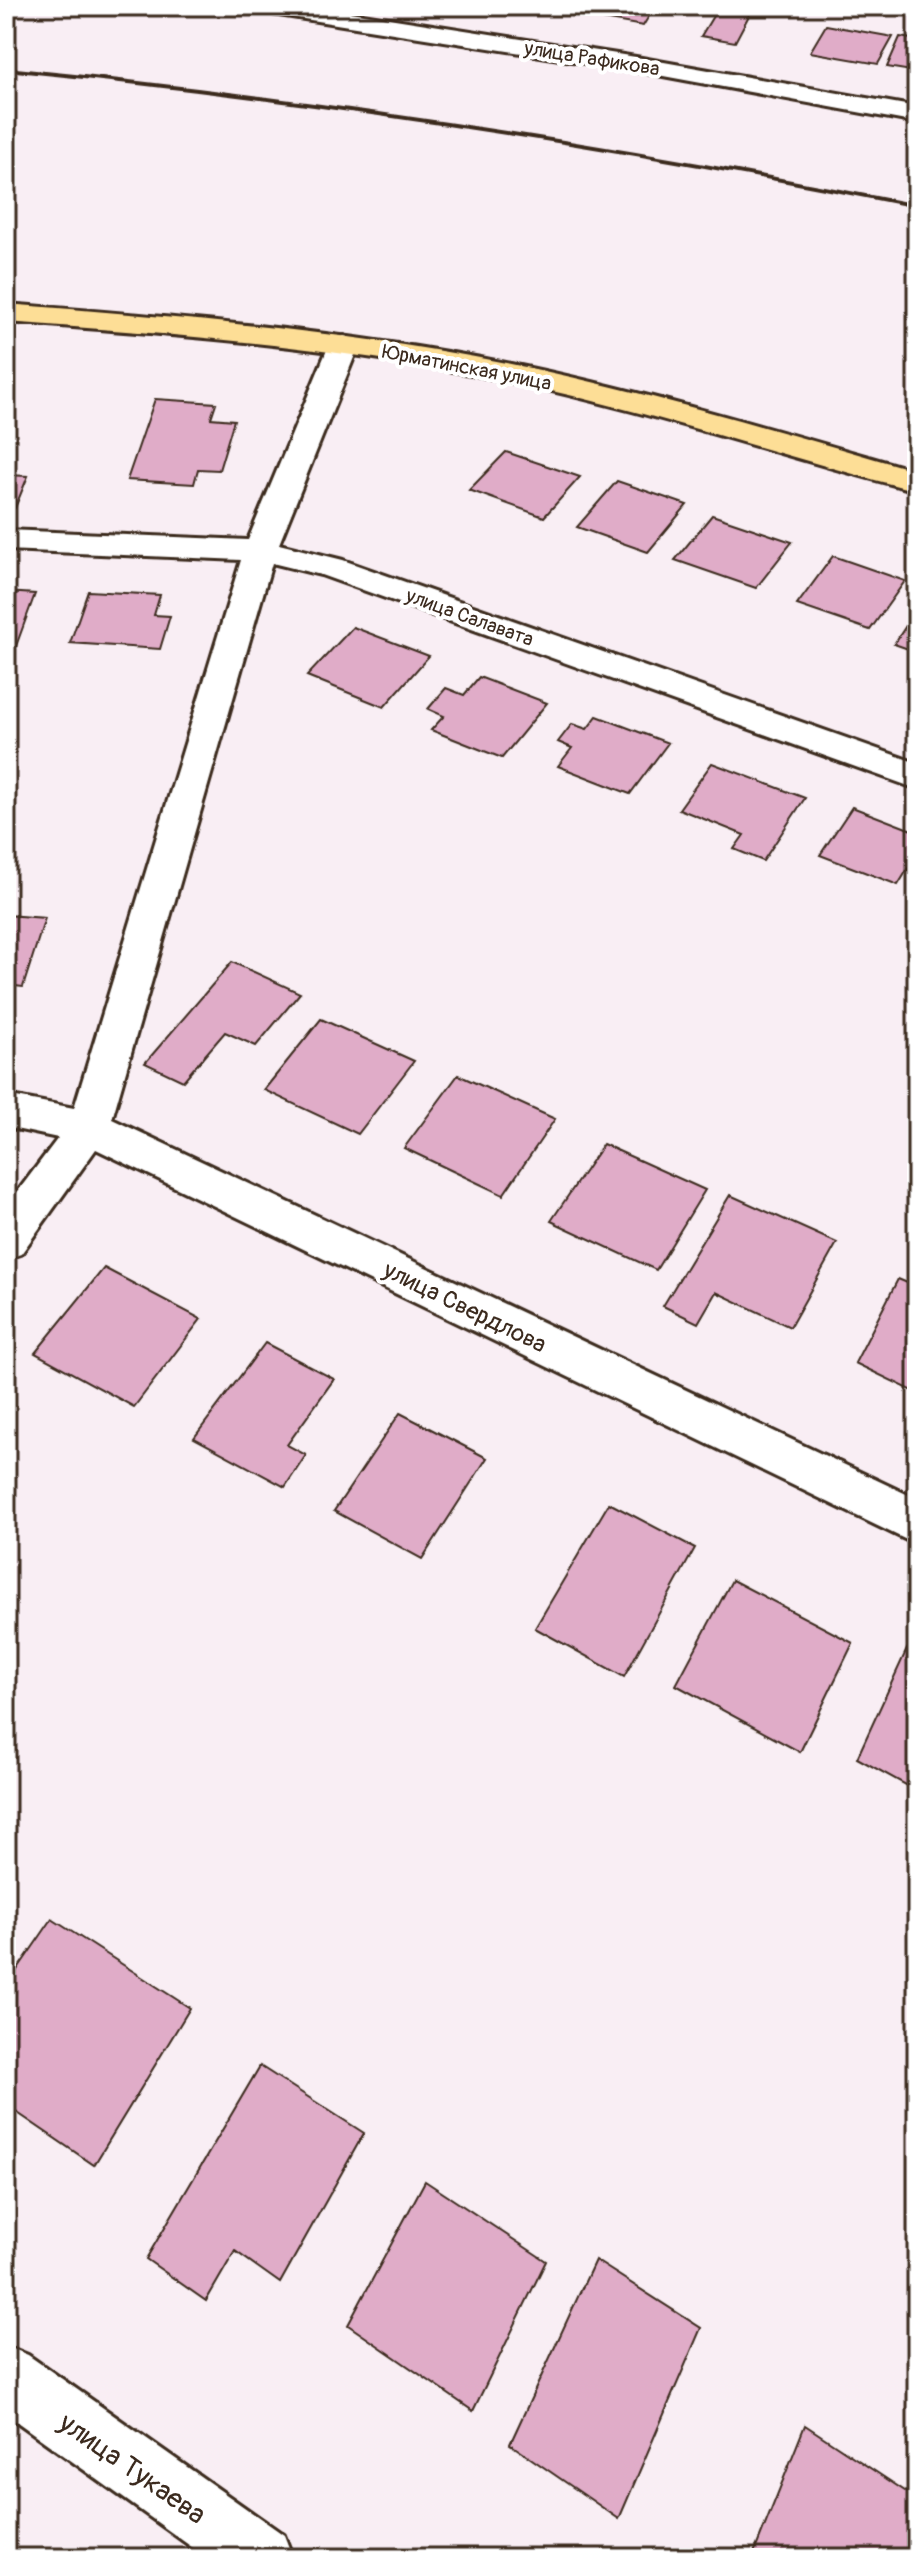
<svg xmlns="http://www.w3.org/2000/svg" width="923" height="2564" font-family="Pangolin,sans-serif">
<rect width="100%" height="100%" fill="#f9eef4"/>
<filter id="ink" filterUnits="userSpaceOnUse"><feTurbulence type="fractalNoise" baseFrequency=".0125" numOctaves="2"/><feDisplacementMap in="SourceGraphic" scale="16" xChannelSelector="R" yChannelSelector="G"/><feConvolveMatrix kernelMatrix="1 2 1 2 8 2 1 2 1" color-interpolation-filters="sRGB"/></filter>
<g filter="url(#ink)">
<g fill="#e0acc8" stroke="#3b2a1e" stroke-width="2">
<polygon points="606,6 655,6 643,26 597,18"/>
<polygon points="719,6 754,6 735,42 701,36"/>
<polygon points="826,25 893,37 878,64 810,52"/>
<polygon points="900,37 917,40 913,51 917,52 917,60 911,71 887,67"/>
<polygon points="155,399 216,403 211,418 234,420 219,470 198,469 194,484 127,480"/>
<polygon points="506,452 580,477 544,517 469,490"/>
<polygon points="6,475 28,476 15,508 6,507"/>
<polygon points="617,481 687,505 648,552 577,527"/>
<polygon points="712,515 792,542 756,588 675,560"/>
<polygon points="833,556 905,581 870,630 797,605"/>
<polygon points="88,591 160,595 154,615 170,616 160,649 70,643"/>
<polygon points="6,592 35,594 16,646 6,645"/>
<polygon points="917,609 917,652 894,644"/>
<polygon points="353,627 429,656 384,707 307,676"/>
<polygon points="479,677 547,703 502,758 431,730 444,716 428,709 446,688 464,695"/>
<polygon points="597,716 668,743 630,794 558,766 572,748 558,742 572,724 587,729"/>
<polygon points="712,763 805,798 763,861 734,849 744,835 679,809"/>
<polygon points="852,807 917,832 917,854 898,885 820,855"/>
<polygon points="6,915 45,918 23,987 6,985"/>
<polygon points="232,962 300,993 256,1046 225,1032 183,1081 145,1063"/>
<polygon points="321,1019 414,1061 358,1134 264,1090"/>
<polygon points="458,1075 555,1119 503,1195 404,1148"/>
<polygon points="603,1144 705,1190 656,1270 551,1221"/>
<polygon points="730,1195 837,1243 790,1327 716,1292 698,1323 663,1306"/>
<polygon points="104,1268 201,1319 134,1407 35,1353"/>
<polygon points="898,1279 917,1287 917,1393 855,1363"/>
<polygon points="265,1343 334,1379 287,1445 306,1455 285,1487 194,1438"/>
<polygon points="400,1413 487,1458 422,1559 334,1511"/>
<polygon points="609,1503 695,1548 624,1677 535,1628"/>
<polygon points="732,1580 853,1643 800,1752 676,1685"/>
<polygon points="907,1649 917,1654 917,1791 857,1758"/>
<polygon points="52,1919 190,2008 94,2165 6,2105 6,1986"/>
<polygon points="260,2066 364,2133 280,2283 235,2251 206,2301 146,2259"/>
<polygon points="425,2181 546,2261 473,2411 348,2325"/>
<polygon points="595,2260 701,2328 619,2519 510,2444"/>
<polygon points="805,2425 917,2499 917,2558 752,2558"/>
</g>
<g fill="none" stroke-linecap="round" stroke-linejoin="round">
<defs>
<g id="minor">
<polygon points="254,6 312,6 636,57 917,107 917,123 636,71 266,13 257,11"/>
<polygon points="344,336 354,339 359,345 279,544 343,560 917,763 917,789 321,575 272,563 112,1119 917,1499 917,1545 96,1149 21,1254 6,1259 6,1207 58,1138 6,1127 6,1095 74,1108 241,560 6,550 6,530 248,540 329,345 334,339"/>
<polygon points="6,2346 28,2355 284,2535 293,2558 207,2558 6,2414"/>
</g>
<path id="major" d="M6 304C173 317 341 330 506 363 645 391 781 432 917 471V491C779 456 645 409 506 381 342 347 173 334 6 322Z"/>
</defs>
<use href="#minor" stroke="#3b2a1e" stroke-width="6"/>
<use href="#major" stroke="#3b2a1e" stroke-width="6"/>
<use href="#minor" fill="#fff" fill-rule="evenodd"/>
<use href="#major" fill="#fdde96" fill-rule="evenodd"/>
<path stroke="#3b2a1e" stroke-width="4" d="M6 69C312 99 615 146 917 206"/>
</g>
</g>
<g text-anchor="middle" stroke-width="8" stroke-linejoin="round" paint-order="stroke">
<g font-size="20" fill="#3b2a1e" stroke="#fff">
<text transform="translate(592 58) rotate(9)" y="7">улица Рафикова</text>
<text transform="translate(467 367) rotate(11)" y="7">Юрматинская улица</text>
<text transform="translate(470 617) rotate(20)" y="7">улица Салавата</text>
</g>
<g font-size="24" fill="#3b2a1e" stroke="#fff">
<text transform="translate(465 1307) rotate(26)" y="8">улица Свердлова</text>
</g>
<g font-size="28" fill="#3b2a1e" stroke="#fff">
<text transform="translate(133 2468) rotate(35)" y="10">улица Тукаева</text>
</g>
</g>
<rect width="923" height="2564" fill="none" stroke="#fff" stroke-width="32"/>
<rect x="16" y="16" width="891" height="2532" fill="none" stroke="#3b2a1e" stroke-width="3" filter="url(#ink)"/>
</svg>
